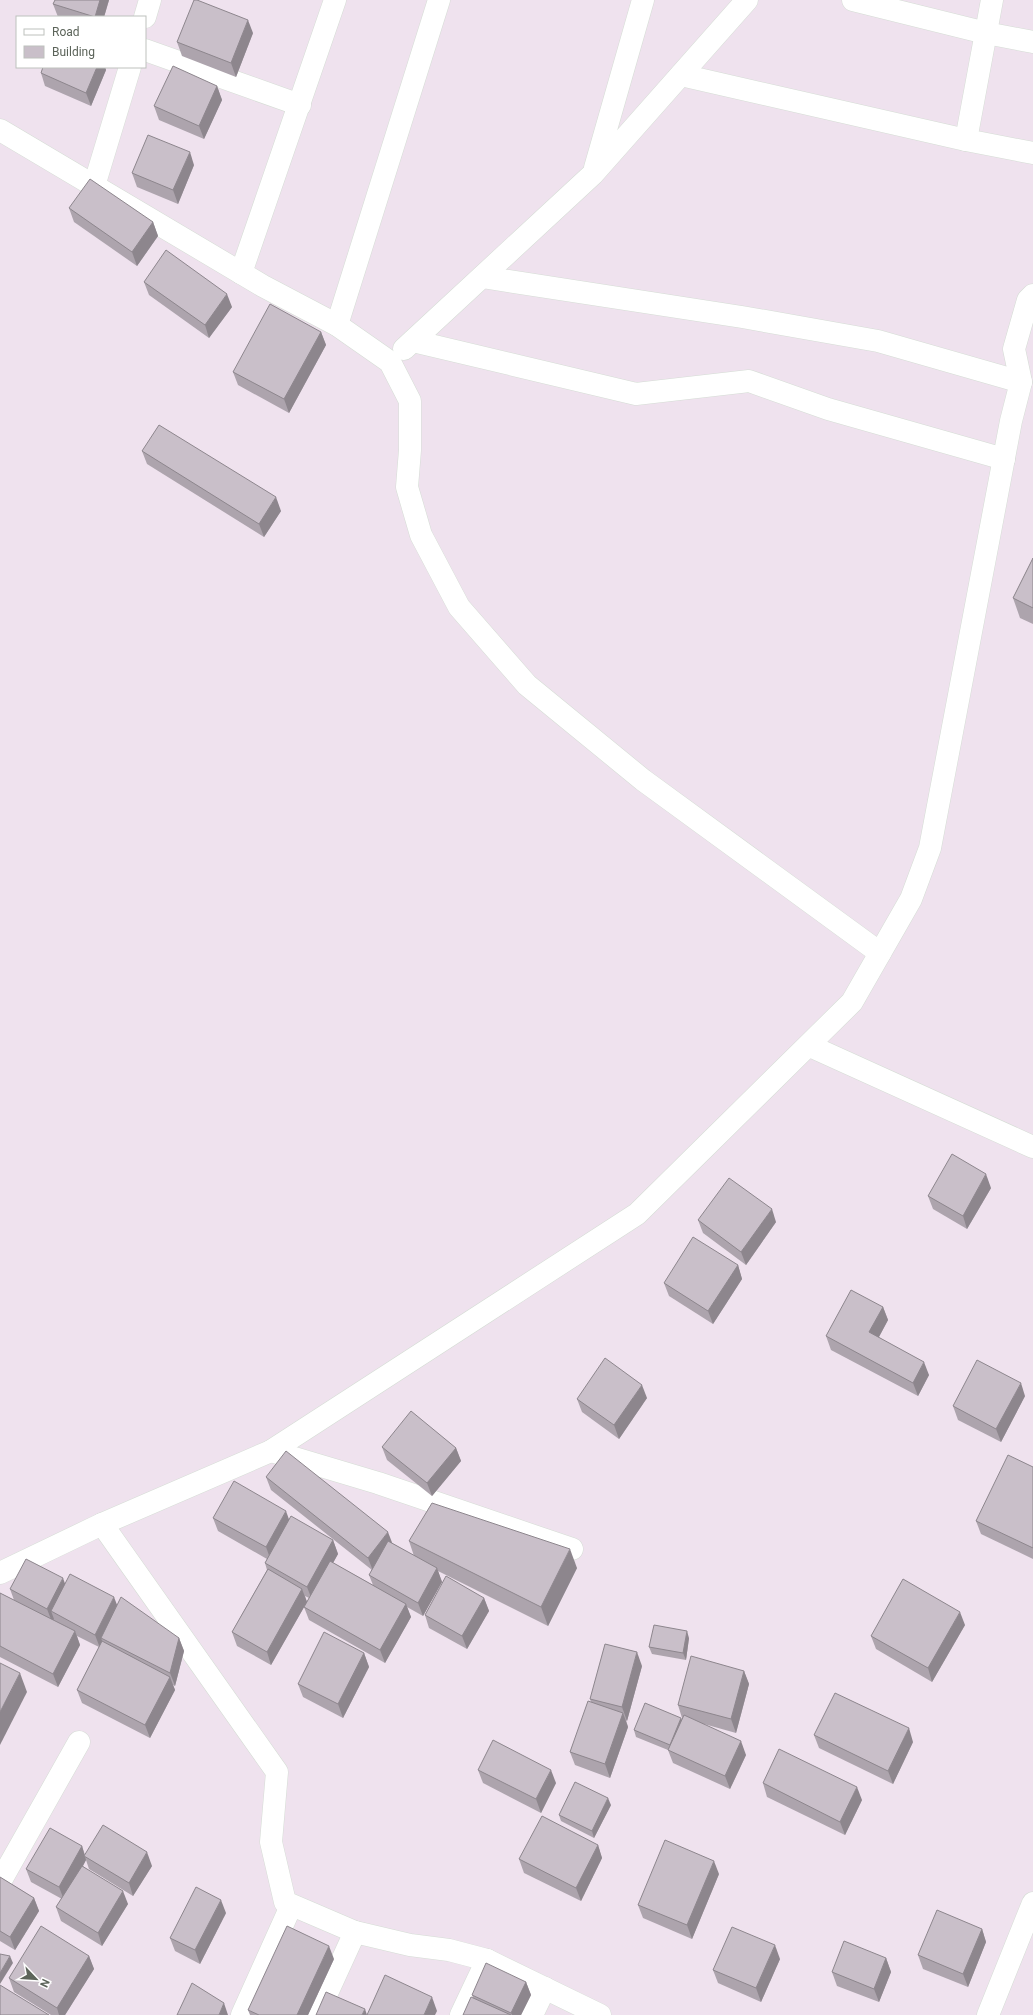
<svg xmlns="http://www.w3.org/2000/svg" width="1033" height="2015" font-family="Roboto,sans-serif">
<rect width="100%" height="100%" fill="#efe2ee"/>
<g fill="none" stroke-linecap="round" stroke-linejoin="round">
<defs>
<g id="minor">
<polyline points="853,0 986,33 1033,42"/>
<polyline points="992,0 966,140 1033,153"/>
<polyline points="145,17 150,0"/>
<polyline points="145,50 300,105"/>
<polyline points="681,75 966,140"/>
<polyline points="0,130 263,286 337,325 390,362 410,401 410,450 407,487 421,535 459,607 527,685 643,780 880,953"/>
<polyline points="595,168 643,0"/>
<polyline points="94,186 130,67"/>
<polyline points="241,273 335,0"/>
<polyline points="482,277 742,317 878,341 1021,382"/>
<polyline points="337,325 439,0"/>
<polyline points="413,341 636,394 749,381 828,409 1004,459"/>
<polyline points="404,349 593,174 747,0"/>
<polyline points="810,1046 1033,1147"/>
<polyline points="271,1451 378,1483 572,1549"/>
<polyline points="0,1573 102,1524"/>
<polyline points="0,1882 79,1742"/>
<polyline points="242,2015 291,1906"/>
<polyline points="317,2015 355,1932"/>
<polyline points="461,2015 487,1960"/>
<polyline points="532,2015 545,1988"/>
<polyline points="600,2015 487,1960 449,1950 410,1945 355,1932 285,1902 271,1842 277,1772 102,1524 271,1451 637,1214 852,1002 911,899 930,848 1011,421 1021,382 1014,349 1028,300 1033,295"/>
<polyline points="988,2015 1033,1903"/>
</g>
</defs>
<use href="#minor" stroke="#d5ddd5" stroke-width="23"/>
<use href="#minor" stroke="#fff" stroke-width="22"/>
</g>
<g fill="#ada4ad" fill-rule="evenodd">
<polygon points="55,0 109,0 104,17 58,17 53,4"/>
<polygon points="253,33 236,77 182,56 177,42"/>
<polygon points="43,67 105,67 106,70 91,106 45,86 41,73"/>
<polygon points="217,86 222,100 204,139 159,120 154,106"/>
<polygon points="194,165 178,204 137,187 132,173"/>
<polygon points="69,208 153,222 158,236 137,266 74,222"/>
<polygon points="144,282 232,307 209,338 149,295"/>
<polygon points="321,332 326,345 289,413 238,385 233,372"/>
<polygon points="142,451 281,511 264,537 147,464"/>
<polygon points="1033,558 1033,624 1020,618 1013,598"/>
<polygon points="991,1188 967,1229 933,1209 928,1196"/>
<polygon points="698,1220 776,1222 746,1265 703,1233"/>
<polygon points="738,1265 742,1279 713,1324 669,1296 664,1283"/>
<polygon points="883,1307 888,1320 879,1337 929,1375 918,1396 831,1350 826,1336"/>
<polygon points="1025,1396 1001,1442 958,1420 953,1406"/>
<polygon points="647,1398 619,1439 582,1412 577,1399"/>
<polygon points="382,1447 456,1448 461,1461 432,1496 387,1460"/>
<polygon points="1033,1467 1033,1559 981,1534 976,1521"/>
<path d="M266 1477 392 1543 414 1556 409 1541 577 1568 548 1626 438 1571 442 1582 423 1616 407 1607 411 1617 385 1663 309 1620 304 1607 271 1665 237 1646 232 1632 267 1570 265 1563 267 1559 218 1531 213 1518 289 1519 333 1540 338 1554 333 1563 373 1585 369 1575 372 1570 271 1490ZM305 1596 309 1598 307 1602Z"/>
<polygon points="65,1583 117,1605 179,1638 184,1651 175,1686 173,1685 175,1690 150,1738 82,1703 77,1690 99,1647 77,1636 80,1645 58,1687 0,1657 0,1593 14,1600 10,1589"/>
<polygon points="484,1598 489,1611 467,1649 429,1628 425,1615"/>
<polygon points="965,1625 932,1682 876,1649 871,1636"/>
<polygon points="689,1638 686,1660 652,1654 649,1647"/>
<polygon points="364,1653 369,1667 343,1718 303,1697 298,1684"/>
<polygon points="642,1666 627,1721 626,1720 628,1727 610,1778 575,1765 570,1752 591,1702 590,1699"/>
<polygon points="744,1671 749,1684 736,1733 704,1724 746,1755 730,1789 673,1763 668,1750 636,1737 634,1730 681,1720 682,1718 678,1705"/>
<polygon points="814,1735 913,1742 893,1784 819,1748"/>
<polygon points="478,1770 556,1783 541,1813 483,1783"/>
<polygon points="763,1783 862,1800 845,1835 767,1797"/>
<polygon points="611,1805 594,1838 561,1821 559,1815"/>
<polygon points="598,1845 602,1858 581,1901 524,1873 519,1859"/>
<polygon points="82,1846 85,1855 152,1866 133,1896 89,1869 86,1860 83,1866 128,1904 102,1946 61,1921 56,1907 62,1899 31,1882 26,1869"/>
<polygon points="719,1874 692,1939 643,1918 638,1905"/>
<polygon points="0,1877 34,1898 39,1911 15,1950 0,1941"/>
<polygon points="226,1913 200,1964 175,1951 170,1938"/>
<polygon points="982,1929 986,1942 968,1987 923,1969 918,1955"/>
<polygon points="89,1956 94,1969 65,2015 51,2015 14,1992 9,1978"/>
<polygon points="886,1958 891,1972 879,2002 837,1986 832,1972"/>
<polygon points="334,1959 308,2015 250,2015 248,2010"/>
<polygon points="780,1959 761,2002 718,1983 713,1970"/>
<polygon points="526,1982 531,1995 521,2015 463,2015 473,1998 472,1995"/>
</g>
<g fill="#8d868d">
<polygon points="100,0 109,0 104,17 95,17"/>
<polygon points="248,20 253,33 236,77 231,63"/>
<polygon points="97,67 105,67 106,70 91,106 86,93"/>
<polygon points="217,86 222,100 204,139 199,126"/>
<polygon points="190,152 194,165 178,204 173,190"/>
<polygon points="153,222 158,236 137,266 132,252"/>
<polygon points="227,294 232,307 209,338 205,325"/>
<polygon points="321,332 326,345 289,413 284,399"/>
<polygon points="276,497 281,511 264,537 259,524"/>
<polygon points="986,1174 991,1188 967,1229 963,1216"/>
<polygon points="772,1209 776,1222 746,1265 741,1252"/>
<polygon points="738,1265 742,1279 713,1324 708,1311"/>
<polygon points="883,1307 888,1320 874,1346 869,1332"/>
<polygon points="924,1362 929,1375 918,1396 913,1383"/>
<polygon points="1021,1383 1025,1396 1001,1442 996,1429"/>
<polygon points="642,1385 647,1398 619,1439 614,1425"/>
<polygon points="456,1448 461,1461 432,1496 427,1483"/>
<polygon points="286,1511 291,1525 271,1561 266,1547"/>
<polygon points="388,1532 393,1545 373,1571 368,1558"/>
<polygon points="333,1540 338,1554 312,1600 307,1587"/>
<polygon points="570,1549 577,1568 548,1626 541,1607"/>
<polygon points="437,1568 442,1582 423,1616 418,1603"/>
<polygon points="63,1578 68,1592 51,1611 54,1619 52,1622 47,1609"/>
<polygon points="302,1589 307,1602 271,1665 267,1652"/>
<polygon points="114,1597 119,1610 101,1638 103,1643 100,1648 95,1635"/>
<polygon points="484,1598 489,1611 467,1649 462,1636"/>
<polygon points="406,1604 411,1617 385,1663 380,1650"/>
<polygon points="960,1612 965,1625 932,1682 928,1668"/>
<polygon points="75,1631 80,1645 58,1687 53,1674"/>
<polygon points="687,1631 689,1638 686,1660 683,1653"/>
<polygon points="179,1638 184,1651 175,1686 170,1673"/>
<polygon points="637,1652 642,1666 627,1721 622,1707"/>
<polygon points="364,1653 369,1667 343,1718 338,1704"/>
<polygon points="744,1671 749,1684 736,1733 731,1719"/>
<polygon points="20,1673 27,1692 0,1745 0,1712"/>
<polygon points="170,1677 175,1690 150,1738 145,1725"/>
<polygon points="623,1713 628,1727 610,1778 605,1764"/>
<polygon points="681,1718 683,1725 670,1745"/>
<polygon points="909,1728 913,1742 893,1784 888,1771"/>
<polygon points="741,1741 746,1755 730,1789 725,1776"/>
<polygon points="551,1770 556,1783 541,1813 536,1799"/>
<polygon points="857,1787 862,1800 845,1835 840,1822"/>
<polygon points="608,1798 611,1805 594,1838 592,1831"/>
<polygon points="598,1845 602,1858 581,1901 576,1888"/>
<polygon points="82,1846 86,1860 64,1900 59,1887"/>
<polygon points="147,1852 152,1866 133,1896 129,1883"/>
<polygon points="714,1861 719,1874 692,1939 687,1925"/>
<polygon points="123,1891 128,1904 102,1946 98,1933"/>
<polygon points="34,1898 39,1911 15,1950 10,1937"/>
<polygon points="221,1900 226,1913 200,1964 195,1950"/>
<polygon points="982,1929 986,1942 968,1987 963,1974"/>
<polygon points="775,1945 780,1959 761,2002 756,1988"/>
<polygon points="329,1946 334,1959 308,2015 297,2015"/>
<polygon points="10,1956 13,1963 0,1984 0,1973"/>
<polygon points="89,1956 94,1969 65,2015 59,2015 57,2008"/>
<polygon points="886,1958 891,1972 879,2002 874,1989"/>
<polygon points="526,1982 531,1995 521,2015 512,2015 511,2013"/>
<polygon points="432,1997 437,2011 435,2015 424,2015"/>
<polygon points="224,2003 228,2015 219,2015"/>
<polygon points="365,2009 367,2015 362,2015"/>
</g>
<g fill="#c9bfc9" stroke="#8d868d">
<polygon points="55,0 100,0 95,17 53,4"/>
<polygon points="194,0 197,0 248,20 231,63 177,42"/>
<polygon points="173,66 217,86 199,126 154,106"/>
<polygon points="43,67 97,67 86,93 41,73"/>
<polygon points="148,135 190,152 173,190 132,173"/>
<polygon points="90,179 153,222 132,252 69,208"/>
<polygon points="166,250 227,294 205,325 144,282"/>
<polygon points="270,304 321,332 284,399 233,372"/>
<polygon points="159,425 276,497 259,524 142,451"/>
<polygon points="1033,558 1033,608 1013,598"/>
<polygon points="952,1154 986,1174 963,1216 928,1196"/>
<polygon points="729,1178 772,1209 741,1252 698,1220"/>
<polygon points="693,1237 738,1265 708,1311 664,1283"/>
<polygon points="851,1290 883,1307 869,1332 924,1362 913,1383 826,1336"/>
<polygon points="605,1358 642,1385 614,1425 577,1399"/>
<polygon points="977,1360 1021,1383 996,1429 953,1406"/>
<polygon points="411,1411 456,1448 427,1483 382,1447"/>
<polygon points="286,1451 388,1532 368,1558 266,1477"/>
<polygon points="1008,1455 1033,1467 1033,1548 976,1521"/>
<polygon points="234,1481 286,1511 266,1547 213,1518"/>
<polygon points="432,1503 570,1549 541,1607 409,1541"/>
<polygon points="291,1516 333,1540 307,1587 265,1563"/>
<polygon points="388,1541 437,1568 418,1603 369,1575"/>
<polygon points="26,1559 63,1578 47,1609 10,1589"/>
<polygon points="330,1561 406,1604 380,1650 304,1607"/>
<polygon points="268,1569 302,1589 267,1652 232,1632"/>
<polygon points="70,1574 114,1597 95,1635 51,1611"/>
<polygon points="446,1576 484,1598 462,1636 425,1615"/>
<polygon points="903,1579 960,1612 928,1668 871,1636"/>
<polygon points="0,1593 75,1631 53,1674 0,1646"/>
<polygon points="121,1597 179,1638 170,1673 101,1638"/>
<polygon points="654,1625 687,1631 683,1653 649,1647"/>
<polygon points="324,1632 364,1653 338,1704 298,1684"/>
<polygon points="102,1641 170,1677 145,1725 77,1690"/>
<polygon points="605,1644 637,1652 622,1707 590,1699"/>
<polygon points="691,1656 744,1671 731,1719 678,1705"/>
<polygon points="0,1663 20,1673 0,1712"/>
<polygon points="835,1693 909,1728 888,1771 814,1735"/>
<polygon points="588,1701 623,1713 605,1764 570,1752"/>
<polygon points="645,1703 681,1718 670,1745 634,1730"/>
<polygon points="684,1715 741,1741 725,1776 668,1750"/>
<polygon points="493,1740 551,1770 536,1799 478,1770"/>
<polygon points="779,1749 857,1787 840,1822 763,1783"/>
<polygon points="575,1782 608,1798 592,1831 559,1815"/>
<polygon points="542,1816 598,1845 576,1888 519,1859"/>
<polygon points="103,1825 147,1852 129,1883 84,1856"/>
<polygon points="50,1828 82,1846 59,1887 26,1869"/>
<polygon points="665,1840 714,1861 687,1925 638,1905"/>
<polygon points="82,1866 123,1891 98,1933 56,1907"/>
<polygon points="0,1877 34,1898 10,1937 0,1931"/>
<polygon points="196,1887 221,1900 195,1950 170,1938"/>
<polygon points="937,1910 982,1929 963,1974 918,1955"/>
<polygon points="41,1926 89,1956 57,2008 9,1978"/>
<polygon points="287,1926 329,1946 297,2015 259,2015 248,2010"/>
<polygon points="732,1927 775,1945 756,1988 713,1970"/>
<polygon points="844,1941 886,1958 874,1989 832,1972"/>
<polygon points="0,1954 10,1956 0,1973"/>
<polygon points="486,1963 526,1982 511,2013 472,1995"/>
<polygon points="385,1975 432,1997 424,2015 367,2015"/>
<polygon points="192,1983 224,2003 219,2015 177,2015"/>
<polygon points="0,1985 49,2015 0,2015"/>
<polygon points="326,1992 365,2009 362,2015 316,2015"/>
<polygon points="471,1997 511,2015 463,2015"/>
</g>
<rect x="16" y="16" width="130" height="52" fill="#ffffff" stroke="#bec1bd"/>
<rect x="24" y="29" width="20" height="6" fill="#ffffff" stroke="#bec1bd"/>
<text x="52" y="36" font-size="12" fill="#5c645a">Road</text>
<rect x="24" y="46" width="20" height="12" fill="#c9bfc9" stroke="#bec1bd"/>
<text x="52" y="56" font-size="12" fill="#5c645a">Building</text>
<g transform="translate(36 1979) rotate(115)" stroke="#ffffff" stroke-width="3" paint-order="stroke">
<path d="M0-3L7 15L0 10L-7 15Z" fill="#5c645a"/>
<text y="-6" font-size="11" font-weight="bold" text-anchor="middle" fill="#5c645a">N</text>
</g>
</svg>
